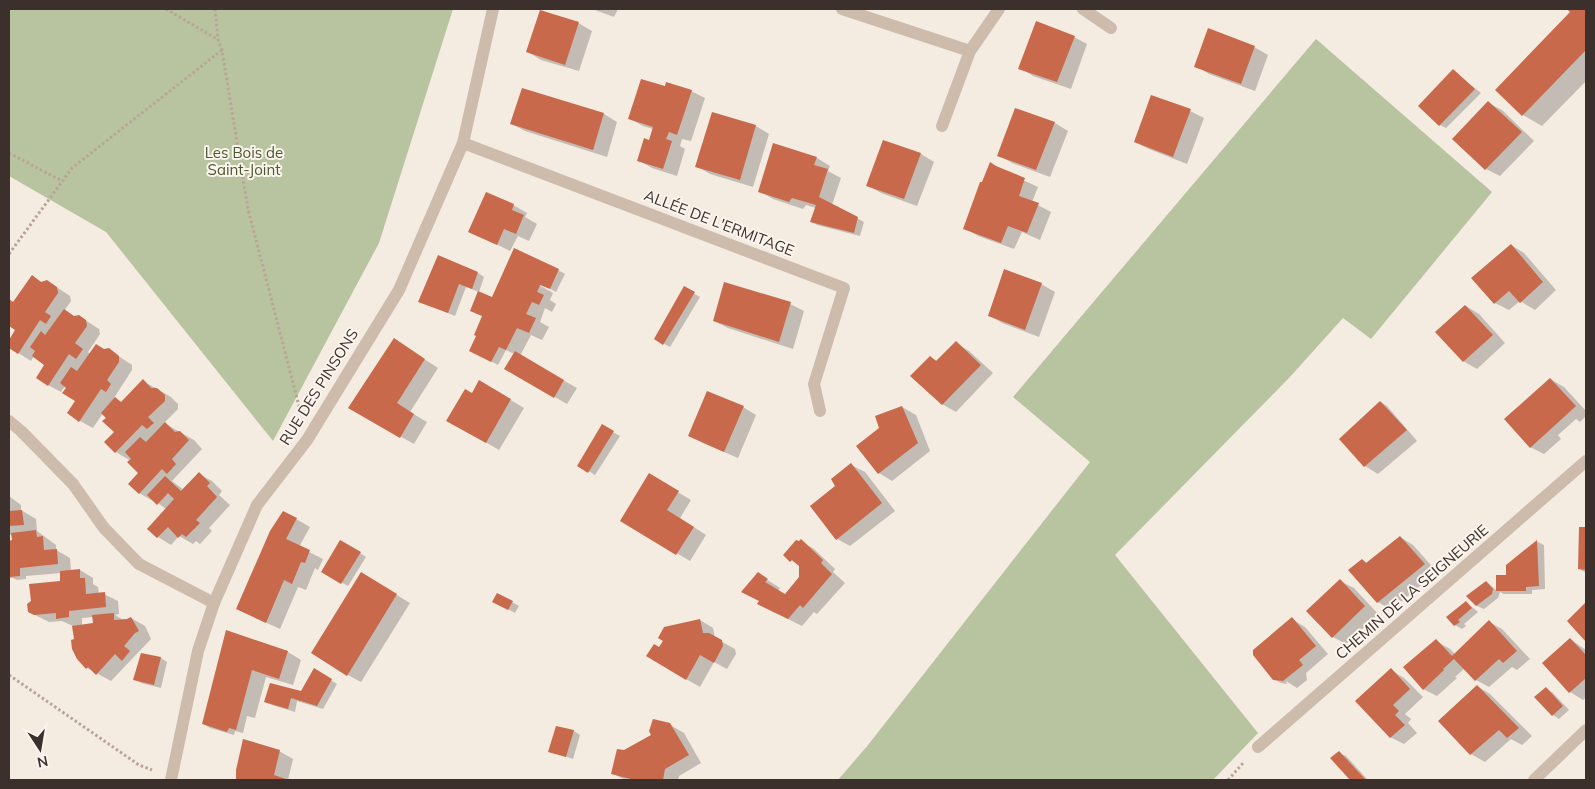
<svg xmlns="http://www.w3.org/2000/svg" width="1595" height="789" font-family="Mulish,sans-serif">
<rect width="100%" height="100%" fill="#f4ebe1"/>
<g fill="#b8c4a0">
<polygon points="9,9 453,9 379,243 273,441 106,232 9,176"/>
<polygon points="1316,39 1492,192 1371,339 1343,318 1289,378 1115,555 1258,733 1213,780 838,780 868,745 1090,462 1013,397"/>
</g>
<g fill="#0003" fill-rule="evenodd">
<polygon points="592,9 618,9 614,17"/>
<polygon points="1569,9 1586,9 1586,81 1542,126 1523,115 1572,12"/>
<polygon points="578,23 592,31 579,71 541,60 528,52"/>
<polygon points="1074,37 1087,44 1071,89 1033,76 1020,68"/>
<polygon points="1254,47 1268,55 1255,91 1209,74 1196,66"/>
<polygon points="1453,71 1481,93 1446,128 1440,125"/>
<polygon points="666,88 691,91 705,98 691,141 682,139 680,146 685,149 677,176 652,168 638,160 650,141 653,129 643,126 629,118"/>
<polygon points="523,89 604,114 617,122 607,157 525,131 512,124"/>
<polygon points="1151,96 1190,111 1204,118 1187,164 1149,149 1135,142"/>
<polygon points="1488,103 1502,110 1534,141 1500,176 1486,169"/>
<polygon points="713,113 756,126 769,134 753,187 710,174 696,166"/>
<polygon points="1055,123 1068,131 1050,177 1012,163 998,155"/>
<polygon points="921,154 934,162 917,206 881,193 867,185"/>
<polygon points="817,158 830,166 828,171 841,178 832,205 864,222 860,236 817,225 811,221 816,208 806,205 803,209 773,199 759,191"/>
<polygon points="1004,171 1038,187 1032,202 1051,212 1040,240 1022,232 1014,249 978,236 965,228"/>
<polygon points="513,205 527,213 525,217 537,224 529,241 518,236 510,251 470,231"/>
<polygon points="1511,245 1524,253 1556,290 1535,310 1520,301 1509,310 1495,303"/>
<polygon points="558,270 565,274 556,292 540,283 539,285 553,293 550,300 556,304 552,312 545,308 540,322 549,327 542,340 531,335 520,356 577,388 567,404 506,369 514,354 506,350 498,365 477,354 493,299"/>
<polygon points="478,273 484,277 479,292 466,287 455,316 419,301"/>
<polygon points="32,277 42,282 47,281 70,296 71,301 64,311 75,317 79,316 99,329 100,334 88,352 90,354 109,350 132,365 132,370 114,398 122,403 143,381 171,397 178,404 178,409 164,423 194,440 202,449 172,481 184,490 199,474 212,481 222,491 219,495 230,505 209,528 212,531 200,544 196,541 193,544 179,536 171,545 158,537 166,509 154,500 153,501 139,493 140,473 131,461 116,452 115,432 108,417 103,413 93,428 80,421 77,401 68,388 65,386 61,392 48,385 46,365 34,356 31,361 9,347 9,342 17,330 9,324 9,300 14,303"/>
<polygon points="1041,284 1055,292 1039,337 1002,323 989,315"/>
<polygon points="684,288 700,297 670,347 655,339"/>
<polygon points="790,304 804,311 793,349 728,328 714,321"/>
<polygon points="1466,306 1479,314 1505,343 1477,369 1463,361"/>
<polygon points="956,343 969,351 993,373 956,412 942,404 930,357 937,361"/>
<polygon points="407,348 438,368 410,412 427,422 414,444 350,408"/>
<polygon points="1550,379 1564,387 1586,411 1586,416 1580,422 1576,419 1558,435 1561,439 1544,454 1530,447"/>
<polygon points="480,382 524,408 499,450 448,420 473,395"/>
<polygon points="1381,402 1387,406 1417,441 1378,474 1365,466"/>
<polygon points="743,407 756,415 738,458 703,443 690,436"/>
<polygon points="902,407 916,415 930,451 892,481 879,473"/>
<polygon points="602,426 620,436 595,475 579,465"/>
<polygon points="851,465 865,472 895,511 850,546 837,539 837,486"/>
<polygon points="649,475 691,500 680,518 706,535 690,561 621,520"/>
<path d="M9 496 21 505V510L36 519 37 531 56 545V550L70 558 71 571 80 570 93 578V584L98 587 99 594H104L118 601 119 614 115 615 125 621 131 618 145 626 151 639 111 681 87 668 75 640 73 626 62 621 49 622 29 612 61 582V573L26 576V579L17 580 13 578H9V542L13 541V534L9 535ZM94 617 95 624 82 626V618Z"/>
<polygon points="284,512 310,527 299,547 323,559 318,570 315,568 306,590 298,587 280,629 237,609"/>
<polygon points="1580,528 1586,528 1586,573 1580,569"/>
<polygon points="1400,537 1413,545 1437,572 1391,610 1378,602 1363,560 1368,564"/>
<polygon points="341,541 366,557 348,586 323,572"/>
<polygon points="801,541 814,549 835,569 833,572 845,583 817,614 814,612 802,626 772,611 760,601 758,574 780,588 778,591 785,595 800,578 800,566 791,560"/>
<polygon points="1538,542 1544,545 1545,589 1532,590 1532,594 1504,594 1500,592 1498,598 1484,609 1477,606 1468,597 1487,582 1497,591 1507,577 1507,566"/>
<polygon points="362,574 410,603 361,682 348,675"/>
<polygon points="1340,581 1354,588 1378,614 1346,644 1333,637"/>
<polygon points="512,602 519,606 515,613 500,605"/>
<polygon points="1466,602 1478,612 1464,624 1466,626 1462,629 1455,625"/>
<polygon points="1292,619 1305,627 1328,654 1306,673 1307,680 1297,688 1286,681 1287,684 1281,683 1274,679"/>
<polygon points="700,620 713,628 715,638 735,649 736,654 727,669 714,662 700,687 686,679 659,648 664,640"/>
<polygon points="1489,622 1502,629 1530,659 1517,670 1512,667 1489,687 1476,680 1465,668 1455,677 1457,678 1437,696 1423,689 1436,641 1450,649 1455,654"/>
<polygon points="227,632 288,652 301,660 293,685 266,677 255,718 247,716 243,733 235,731 234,735 210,728 204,724"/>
<polygon points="1570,639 1586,650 1586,697 1583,700 1570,692 1544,663"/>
<polygon points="141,654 161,658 167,662 161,688 141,683 135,679"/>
<polygon points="315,670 337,684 323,709 297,701 295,712 272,705 266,702 301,692"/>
<polygon points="1391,670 1404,678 1423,697 1405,714 1411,719 1408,723 1417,733 1404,744 1390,737"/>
<polygon points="1477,686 1490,694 1532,736 1522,745 1511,739 1485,762 1471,754 1440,721"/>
<polygon points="1546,689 1552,692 1569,710 1559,719 1553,715"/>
<polygon points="670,725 684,733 701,763 679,776 678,780 625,780 612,773 624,751"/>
<polygon points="557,727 574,731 580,735 573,759 550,751"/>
<polygon points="279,751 293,759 288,780 238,780 237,771"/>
<polygon points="1339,753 1346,756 1368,780 1352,780 1332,758"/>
</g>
<g fill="#c8694b">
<polygon points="1567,9 1586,9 1586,50 1522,116 1495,90 1570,12"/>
<polygon points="540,10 579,22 565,65 526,52"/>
<polygon points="1036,21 1075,36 1057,82 1018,69"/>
<polygon points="1208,28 1255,46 1241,84 1194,67"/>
<polygon points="1453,69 1475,89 1439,126 1418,106"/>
<polygon points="641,79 665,86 666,82 692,90 677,135 669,132 666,139 672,141 663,169 637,161 644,138 649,140 653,127 628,119"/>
<polygon points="522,88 604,113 593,150 510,124"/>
<polygon points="1151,95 1191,109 1173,157 1134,142"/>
<polygon points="1488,101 1522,132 1485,170 1452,139"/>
<polygon points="1015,108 1055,122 1036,170 997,156"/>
<polygon points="712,112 756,125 740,180 695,167"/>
<polygon points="883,140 921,153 904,199 866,186"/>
<polygon points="773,143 817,157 814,165 828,169 819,197 858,217 854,233 810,222 816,205 792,198 789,202 758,192"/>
<polygon points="990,162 996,166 1025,178 1019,196 1039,203 1027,233 1008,226 1001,243 963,229 980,182 982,182"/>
<polygon points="486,192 514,204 512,210 524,215 516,234 504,229 497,245 468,232"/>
<polygon points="1511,244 1543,282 1520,303 1509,291 1494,304 1471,278"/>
<polygon points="514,248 559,269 550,289 540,285 537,292 544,295 539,305 532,302 526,314 536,318 529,333 517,328 506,350 499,347 491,362 469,351 476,336 474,335 482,316 470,311 478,291 492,297"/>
<polygon points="438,255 478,272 472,289 459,284 448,313 418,302"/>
<polygon points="1004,269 1042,283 1025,330 988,316"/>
<polygon points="32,275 41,282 47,280 57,287 58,293 45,312 51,316 46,324 40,320 18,354 9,348 9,340 15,330 9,326 9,299 13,302"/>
<polygon points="724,282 791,302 779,342 713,321"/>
<polygon points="684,286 695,292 663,345 654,339"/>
<polygon points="1465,305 1493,335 1463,362 1435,332"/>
<polygon points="64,309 74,316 79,315 86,320 87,326 75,343 83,349 76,359 69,354 48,386 36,378 44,365 32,356 35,351 30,347 41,331 45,335"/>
<polygon points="394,338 425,359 397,403 414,414 400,438 348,408"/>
<polygon points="956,341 981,365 942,405 910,376 930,356 936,361"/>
<polygon points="96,344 104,349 109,348 119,356 119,362 107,380 111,384 106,392 101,389 79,422 67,413 75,401 62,393 66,388 60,383 71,367 77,371"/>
<polygon points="515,351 564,380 554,398 504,369"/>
<polygon points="1550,378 1576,406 1530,448 1504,419"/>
<polygon points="143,379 151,388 157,388 165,395 165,401 148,417 154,423 147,429 142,425 115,453 104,442 114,432 102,421 106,418 101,413 115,397 121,402"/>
<polygon points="479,380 511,399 486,443 446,421 465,389 472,393"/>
<polygon points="707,391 744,406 724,452 688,436"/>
<polygon points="1380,401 1407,430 1364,467 1339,439"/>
<polygon points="902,406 918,443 878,474 856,446 879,428 875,416"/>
<polygon points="165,422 175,432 180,431 189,440 172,459 176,464 167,474 162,469 139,494 128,484 138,473 127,462 131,459 125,452 140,437 146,442"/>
<polygon points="602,424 614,431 588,473 577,466"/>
<polygon points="851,463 882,503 836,540 810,506 835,486 831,479"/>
<polygon points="199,472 210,483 207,486 217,497 196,520 200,523 186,537 182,534 178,538 168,527 157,538 147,529 174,499 168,493 157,505 147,495 165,476 181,491"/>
<polygon points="649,473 679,491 667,510 694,527 676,555 620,521"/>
<polygon points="22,510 24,525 9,526 9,511"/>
<polygon points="283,511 297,518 286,539 310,550 305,563 301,562 292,584 284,580 266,623 236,609 270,531"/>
<polygon points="1579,527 1586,527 1586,570 1578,569"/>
<polygon points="36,530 37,537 43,536 44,550 57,549 58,564 20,568 20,576 10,577 9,541 12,540 11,533"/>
<polygon points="1400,536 1425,564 1377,603 1348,570 1362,559 1366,563"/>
<polygon points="801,539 823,560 821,563 832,574 803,608 800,605 788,619 757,604 759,601 741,592 758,572 768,579 765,582 785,594 799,577 799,566 792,560 790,562 783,555 796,540 799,541"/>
<polygon points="340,540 361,552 341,584 321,572"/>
<polygon points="1537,540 1539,586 1526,587 1526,591 1496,591 1496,575 1506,575 1506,565"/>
<polygon points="80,569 80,578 85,578 86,594 105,592 106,607 69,611 69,617 56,619 56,613 34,615 28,612 27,604 31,601 29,584 60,581 60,571"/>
<polygon points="361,572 397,594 347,676 311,653"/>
<polygon points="1340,579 1365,606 1332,638 1306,611"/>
<polygon points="1486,581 1493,589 1492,594 1476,606 1466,596"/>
<polygon points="497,593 513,601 508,610 492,602"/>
<polygon points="1466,601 1472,608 1458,620 1460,622 1454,626 1446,617"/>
<polygon points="1586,602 1586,642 1567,621"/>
<polygon points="114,613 114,620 127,619 131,617 139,631 135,633 124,646 130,651 122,661 115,654 96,675 88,667 86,669 77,659 72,649 71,640 74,639 72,626 93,623 92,615"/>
<polygon points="1292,617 1316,646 1299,660 1303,665 1283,681 1273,680 1253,655 1253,650"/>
<polygon points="700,619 703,633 709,633 722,640 723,646 714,663 700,655 686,680 646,656 654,644 659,647 663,641 658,638 664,627"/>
<polygon points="1489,620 1517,651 1503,663 1499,659 1475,681 1454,659 1443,669 1444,670 1423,690 1403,667 1436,639 1452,656"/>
<polygon points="226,630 288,651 279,679 252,670 236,730 229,728 227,732 202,724"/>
<polygon points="1570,638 1586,655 1586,678 1569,693 1542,663"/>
<polygon points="141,653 161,657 154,685 133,680"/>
<polygon points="314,668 332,679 317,706 291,698 288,709 264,702 270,683 301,691"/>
<polygon points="1391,668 1410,689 1393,705 1399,711 1395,715 1405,725 1390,738 1355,701"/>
<polygon points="1477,685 1519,728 1507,738 1499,730 1470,755 1438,721"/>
<polygon points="1546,687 1563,706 1552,716 1534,697"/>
<polygon points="653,719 670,723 689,755 665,769 663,780 635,780 611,774 617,749 624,750 651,735 649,731"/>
<polygon points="556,726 574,730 566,757 548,752"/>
<polygon points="243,739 280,750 274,775 289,780 236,780 236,770"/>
<polygon points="1339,751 1365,779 1364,780 1350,780 1330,758"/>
</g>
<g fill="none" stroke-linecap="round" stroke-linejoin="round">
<g stroke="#b9a596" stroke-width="3" stroke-dasharray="2.5 2.5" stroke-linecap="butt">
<polyline points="166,9 217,39"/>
<polyline points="215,9 218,39 222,50 248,209 300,410"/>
<polyline points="9,153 62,181"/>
<polyline points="9,254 72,168 222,50"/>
<polyline points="9,675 139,765 152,770"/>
<polyline points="1228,780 1244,762"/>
</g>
<g stroke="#cdbbac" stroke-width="12">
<polyline points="842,9 970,51"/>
<polyline points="1083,9 1111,28"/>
<polyline points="942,126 970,51 999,9"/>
<polyline points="463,143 844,288 814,384 820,411"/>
<polyline points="9,421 21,431 73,484 104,528 139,564 214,603"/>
<polyline points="1258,747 1586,461"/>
<polyline points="171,780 198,651 214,603 257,505 307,440 399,290 463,143 493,9"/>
<polyline points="1534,780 1586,730"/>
</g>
</g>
<g text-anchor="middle" stroke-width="4" stroke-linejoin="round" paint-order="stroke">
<g font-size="15" fill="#4a5a2e" stroke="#fbf5ee">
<text x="244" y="158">Les Bois de<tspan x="244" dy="17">Saint-Joint</tspan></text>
</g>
<g font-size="15" fill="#3b302b" stroke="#fbf5ee">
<text transform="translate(719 223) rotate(21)" y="5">ALLÉE DE L'ERMITAGE</text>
<text transform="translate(319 387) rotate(-58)" y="5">RUE DES PINSONS</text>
<text transform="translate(1412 592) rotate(-41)" y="5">CHEMIN DE LA SEIGNEURIE</text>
</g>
</g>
<rect width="1595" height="789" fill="none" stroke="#3b302b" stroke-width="20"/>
<g transform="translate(40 749) rotate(168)" stroke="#fbf5ee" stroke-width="4" paint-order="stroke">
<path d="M0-4L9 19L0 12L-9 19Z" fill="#3b302b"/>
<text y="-8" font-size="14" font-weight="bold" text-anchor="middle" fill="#3b302b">N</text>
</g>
</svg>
